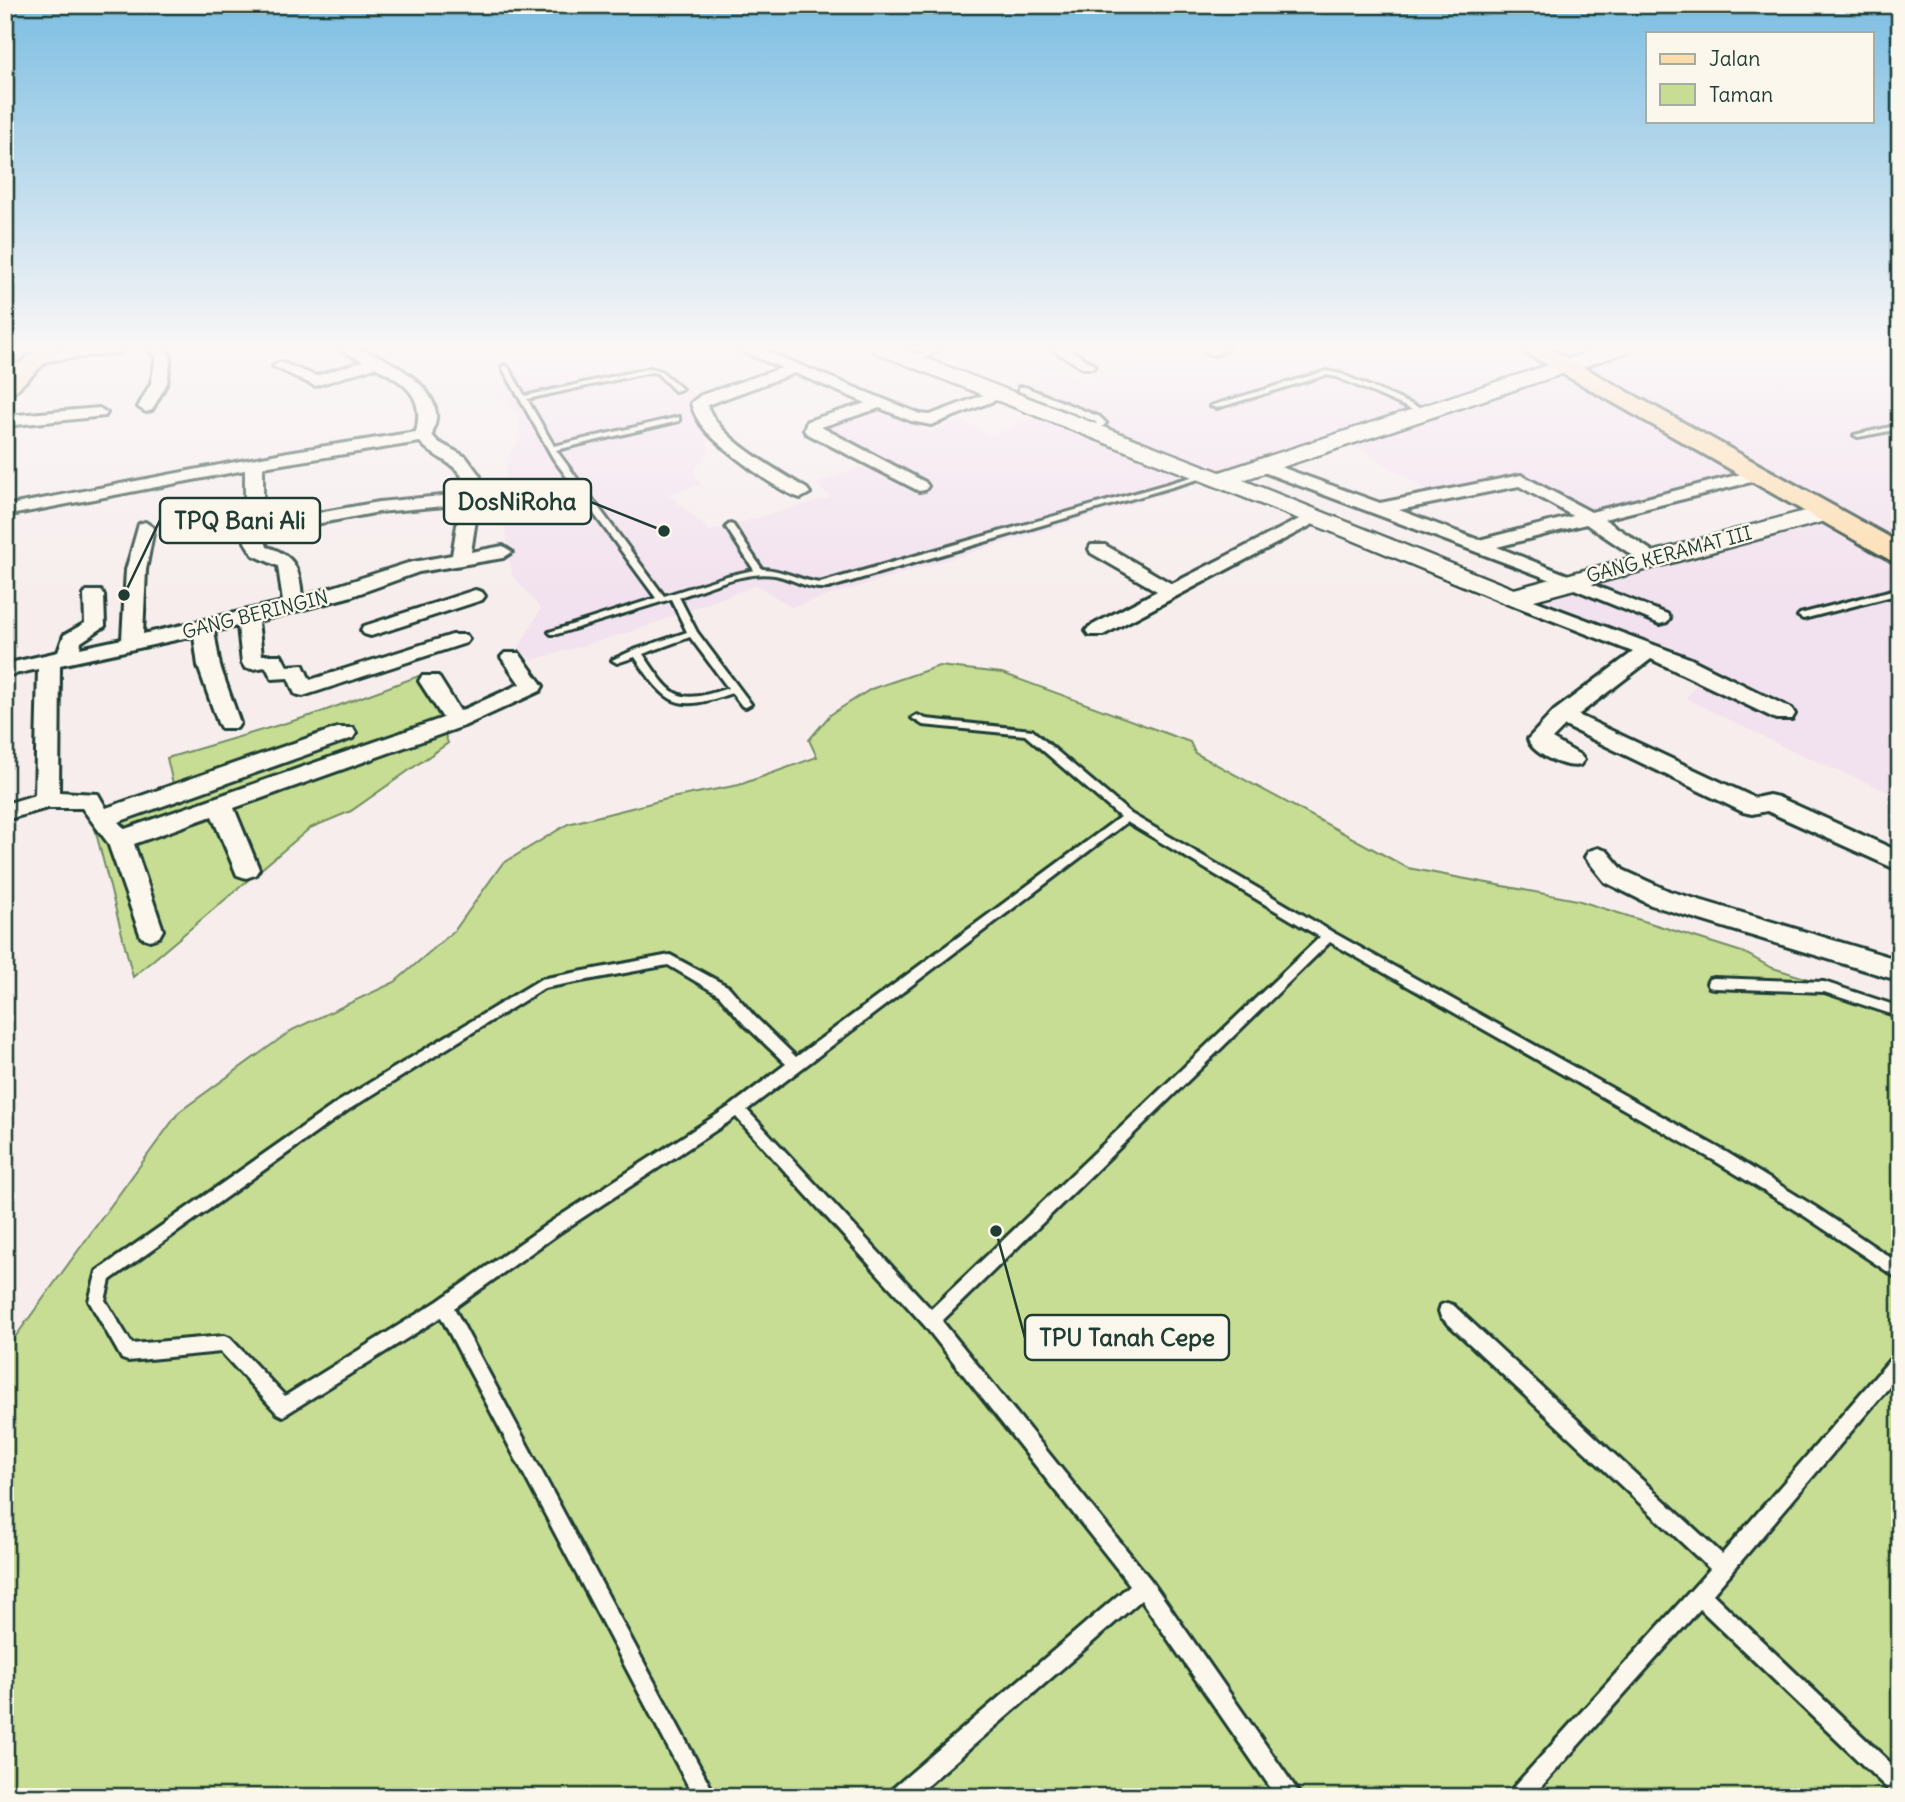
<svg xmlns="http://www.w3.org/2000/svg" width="1905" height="1802" font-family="Delius,sans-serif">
<rect width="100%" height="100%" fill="#f7eded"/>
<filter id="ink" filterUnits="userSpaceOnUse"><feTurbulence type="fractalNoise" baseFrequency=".0143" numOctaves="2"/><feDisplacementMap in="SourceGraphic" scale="14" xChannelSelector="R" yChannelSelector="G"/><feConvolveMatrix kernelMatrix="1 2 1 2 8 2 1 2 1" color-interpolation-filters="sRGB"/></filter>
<g filter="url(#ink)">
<polygon fill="#f2e1ee" points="521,348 637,348 667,366 694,398 709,449 694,472 701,485 669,494 710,531 831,497 816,484 867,464 809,429 874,406 930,432 961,420 992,435 1047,412 1011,397 1047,387 1020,370 1049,362 1083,382 1196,352 1204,356 1231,348 1522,348 1566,375 1643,348 1900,348 1900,797 1784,747 1686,698 1703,676 1521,598 1809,515 1740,474 1581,512 1520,473 1434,494 1352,444 1205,482 791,607 757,585 630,632 532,660 518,649 541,609 512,575 502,510 508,456 521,438 519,416 495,396 493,377 483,364"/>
<g fill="#c6dd93" stroke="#728d64" stroke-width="2">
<polygon points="939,666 1002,673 1190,742 1195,753 1408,868 1577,900 1745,953 1770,967 1900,1008 1900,1797 5,1797 5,1351 179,1112 292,1030 395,982 455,930 502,864 568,824 671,798 739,785 817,757 809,740 830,715 871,689"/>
<polygon points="424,674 448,743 351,811 310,828 133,977 92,817 174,788 167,758 313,715"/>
</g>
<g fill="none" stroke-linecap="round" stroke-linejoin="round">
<defs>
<g id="lane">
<path d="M505 365 508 367 525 396 651 368 661 371 682 389 675 391 657 373 651 372 527 399 554 446 679 417V421L556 450 664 596 727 576 754 570 726 527 730 524 733 525 762 569C783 569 800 581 820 583L1202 474 1209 476 828 588C808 590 794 579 775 575 744 570 708 588 679 597L697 632 751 704 746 707 742 706 732 693C676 713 667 705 635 657L617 663 612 660 634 650 687 632 671 599 557 634H551L549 632 656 598 553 458 502 367ZM690 637 728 688C676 706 672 697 643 654Z"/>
<polygon points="1326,371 1341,374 1429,412 1422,414 1337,377 1326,375 1217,408 1210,406"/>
<polygon points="1019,387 1025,387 1100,417 1106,423 1096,433 1090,433 1090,429 1097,423 1094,421 1019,391"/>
<polygon points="1900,425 1900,429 1858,437 1854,435"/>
<polygon points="1900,588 1900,594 1803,619 1798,616 1800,614"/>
<path d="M917 715 926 719 1032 730 1131 814 1334 933 1726 1152 1817 1208 1900 1264V1280L1806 1217 1715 1161 1330 942 942 1321 1150 1579 1297 1790 1300 1797H1277L1141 1600 914 1797H888L891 1790 1130 1585 925 1326 736 1117 559 1233 454 1308 716 1797H694L441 1317 283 1416 277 1413 221 1352 128 1361 122 1359 89 1301 97 1271 338 1102 541 979 670 955 729 987 754 1016 796 1057 1120 817 1025 735 923 725 912 718ZM1127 822 1320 937 931 1309 747 1110ZM668 965 719 995 744 1024 786 1064 732 1105 549 1223 438 1301 285 1396 230 1338 224 1336 132 1344 105 1300 110 1280 348 1110 544 988Z"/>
<polygon points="1714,978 1824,982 1900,1007 1900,1017 1824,992 1714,988 1709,987 1707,983 1709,979"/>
<polygon points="1447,1303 1453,1305 1722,1554 1894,1355 1900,1353 1900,1374 1713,1594 1900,1772 1900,1797 1893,1794 1700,1609 1532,1797 1508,1797 1511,1790 1710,1569 1441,1317 1439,1311 1441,1305"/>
</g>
<g id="street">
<polygon points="85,348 127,348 120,352 37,362 30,358 37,354"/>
<polygon points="146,348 162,348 171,356 167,383 152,410 146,412 138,407 151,383 156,357"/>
<path d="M336 348C343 348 351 347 358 349 384 355 433 383 436 413 437 420 434 428 432 435L438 442 466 457 480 476 469 493 477 513 471 552 503 546 512 552 503 558 419 572 352 596 258 621 262 655H281L287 666 303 665 310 680 452 635H466L469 639 466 643 303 696 295 694 288 678 272 679 266 667 253 669 245 668 242 663 238 626 214 631 220 666 240 723 237 728H221L218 723 198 666 194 636 60 665 59 792 98 794 106 808 337 728H353L356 733 353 738 118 822 125 829 443 718 419 681 422 676H438L460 711 520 684 501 657 505 653H519L543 686 540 691 464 726 234 808 259 869 255 875 246 878 237 875 212 816 134 844 163 930 159 937 150 940 141 937 108 843 82 808H47L5 820V804L35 795 38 669 5 676V664L58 652 64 635 85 623 84 595 87 591H101L104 595 105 626 81 642 80 648 122 639 126 570 139 524 145 522 154 528 146 570 143 634 283 602 278 566 253 555 245 542V470L5 516V506L288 452 416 432C425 395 405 383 375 367L315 386 273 366 280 362 316 376 363 361ZM420 442C432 457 451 460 462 476L452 495 379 502 263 523V467ZM456 505 459 513 452 555 408 563 302 597C300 570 295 555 267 547L263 534 379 512Z"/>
<path d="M739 348H758L920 414 930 415 999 389 1007 394 1004 397 931 425 911 421 880 408 821 427 925 482 928 486 925 490 919 491 806 433 804 430 807 421 866 403 795 373 707 405C719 440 777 469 807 489L810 493 801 498C779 493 723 449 707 432 699 423 694 414 691 403L701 395 782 368 741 351Z"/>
<polygon points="927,348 945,348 912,364 905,360"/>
<polygon points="1049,348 1067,348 1095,365 1093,368 1083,368"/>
<polygon points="1208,348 1229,348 1218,354 1208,354 1206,351"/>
<polygon points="27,363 32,364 34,367 32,370 5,373 5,364"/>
<polygon points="99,408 107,413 105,416 5,426 5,416"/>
<path d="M1264 461 1380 503 1521 475 1591 512 1757 470 1766 475 1763 479 1604 519 1658 555 1661 559 1658 563H1644L1586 524 1497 547 1667 614 1670 618 1667 622 1660 624 1562 584 1258 470 1255 466ZM1519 486 1573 516 1479 540 1399 510Z"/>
<polygon points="1313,512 1319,513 1322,517 1319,521 1103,635 1089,635 1086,631 1089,627 1157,591 1091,553 1089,549 1091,545 1105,545 1172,584"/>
<polygon points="475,590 482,592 485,596 482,600 371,636 364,634 361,630 364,626"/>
<path d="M1512 592 1689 658 1792 709 1795 714 1792 719H1776L1651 659 1578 715 1755 798 1769 795 1778 797 1900 852V871L1767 811 1752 814 1743 812 1565 726 1552 739 1580 755 1584 760 1580 765C1565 769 1532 754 1528 739L1554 711 1633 652 1505 602 1502 598 1505 594Z"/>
<polygon points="1598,848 1607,851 1623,870 1669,891 1900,960 1900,981 1651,905 1605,882 1585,857 1589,851"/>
</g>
<polygon id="secondary" points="871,348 899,348 1220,472 1601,348 1631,348 1628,352 1243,480 1514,589 1827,505 1836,508 1840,513 1836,518 1512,606 1350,539 874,352"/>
<polygon id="primary" points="1523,348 1549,348 1900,543 1900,562 1890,560 1526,353"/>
<polygon id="highway" points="38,348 61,348 13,393 5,395 5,376"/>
</defs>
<use href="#lane" stroke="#1f3d34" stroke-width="6"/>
<use href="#street" stroke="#1f3d34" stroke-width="6"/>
<use href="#secondary" stroke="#1f3d34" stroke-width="5"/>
<use href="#primary" stroke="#1f3d34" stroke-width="6"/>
<use href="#highway" stroke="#1f3d34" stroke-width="6"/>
<use href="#lane" fill="#fbf7ec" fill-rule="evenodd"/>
<use href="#street" fill="#fbf7ec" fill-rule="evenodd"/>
<use href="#secondary" fill="#fbf7ec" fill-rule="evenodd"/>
<use href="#primary" fill="#fddcac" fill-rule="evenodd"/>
<use href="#highway" fill="#fddcac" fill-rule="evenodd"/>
</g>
</g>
<linearGradient id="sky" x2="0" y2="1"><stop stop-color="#7dbee2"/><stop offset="0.58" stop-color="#fbf7f7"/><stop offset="1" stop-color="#fbf7f7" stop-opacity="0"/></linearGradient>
<rect width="1905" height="600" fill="url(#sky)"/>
<g text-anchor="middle" stroke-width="5" stroke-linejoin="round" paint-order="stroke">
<g font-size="19" fill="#1f3d34" stroke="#fbf7ec">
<text transform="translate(1669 554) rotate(-15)" y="7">GANG KERAMAT III</text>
<text transform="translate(255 614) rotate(-14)" y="7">GANG BERINGIN</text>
</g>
</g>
<path fill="none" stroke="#1f3d34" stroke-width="2.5" d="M664 531L591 502M124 595L160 520M996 1231L1025 1338"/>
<g fill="#1f3d34" stroke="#fbf7ec" stroke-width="2.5">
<circle cx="664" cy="531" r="7"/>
<circle cx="124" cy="595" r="7"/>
<circle cx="996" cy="1231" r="7"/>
</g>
<g fill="#fbf7ec" stroke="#1f3d34" stroke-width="2.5">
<rect x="444" y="479" width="147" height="45" rx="7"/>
<rect x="160" y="498" width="160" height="45" rx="7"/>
<rect x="1025" y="1315" width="204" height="45" rx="7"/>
</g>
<g font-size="24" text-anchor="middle" font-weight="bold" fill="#1f3d34">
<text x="517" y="510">DosNiRoha</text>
<text x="240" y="529">TPQ Bani Ali</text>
<text x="1127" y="1346">TPU Tanah Cepe</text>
</g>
<rect width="1905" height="1802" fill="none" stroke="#fbf7ec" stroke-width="28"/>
<rect x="14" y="14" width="1877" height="1774" fill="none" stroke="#1f3d34" stroke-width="2.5" filter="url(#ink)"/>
<rect x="1646" y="32" width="228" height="91" fill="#fbf7ec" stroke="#a3ada2" stroke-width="2"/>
<rect x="1660" y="54" width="35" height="10" fill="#fddcac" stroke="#a3ada2" stroke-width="2"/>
<text x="1709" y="66" font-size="21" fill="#1f3d34">Jalan</text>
<rect x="1660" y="84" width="35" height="21" fill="#c6dd93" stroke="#a3ada2" stroke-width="2"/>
<text x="1709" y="102" font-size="21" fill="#1f3d34">Taman</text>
</svg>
